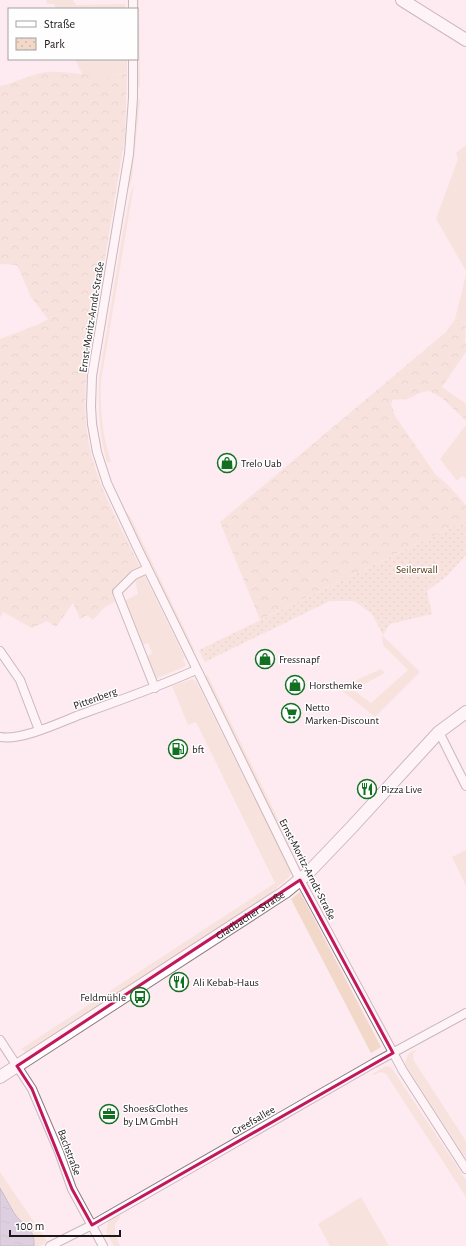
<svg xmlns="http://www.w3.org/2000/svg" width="466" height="1246" font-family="'Alegreya Sans',sans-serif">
<defs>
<pattern id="forest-crowns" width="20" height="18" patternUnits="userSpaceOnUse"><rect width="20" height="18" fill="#f1d8c8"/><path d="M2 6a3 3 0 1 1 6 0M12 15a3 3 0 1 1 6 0" fill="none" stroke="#ceb9ab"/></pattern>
<pattern id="park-dots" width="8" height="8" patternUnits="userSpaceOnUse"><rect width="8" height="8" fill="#f1d8c8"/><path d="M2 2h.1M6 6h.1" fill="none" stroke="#ceb9ab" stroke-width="1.8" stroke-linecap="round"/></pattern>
<pattern id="water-ripples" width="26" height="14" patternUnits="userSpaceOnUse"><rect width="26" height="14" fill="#b6aeca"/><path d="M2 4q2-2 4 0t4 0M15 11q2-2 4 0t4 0" fill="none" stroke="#9c95ad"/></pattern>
</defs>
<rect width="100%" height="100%" fill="#feebf1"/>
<g fill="#f1d8c8">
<polygon points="46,0 73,0 76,5 125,4 125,9 56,9 54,4 47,4"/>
<polygon points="137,0 139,0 140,88 137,85"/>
<polygon points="85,59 127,59 127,72 103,78 96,76"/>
<polygon points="140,99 132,178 125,200 135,130 137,102"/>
<polygon points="466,145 466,271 436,219 458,159 456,153"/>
<path d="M134 185 101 381C100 409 102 435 111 462H107C99 434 98 407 99 378L123 231 130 195Z"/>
<polygon points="466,274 466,324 455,319"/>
<polygon points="466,425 466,479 462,476 457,481 440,459"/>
<polygon points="124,511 130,516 195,651 193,651"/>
<polygon points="144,574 185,658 183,659 186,666 153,680 145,660 148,656 152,653 148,643 143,645 141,641 138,642 122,602 138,594 136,585 136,580"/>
<polygon points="382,635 420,672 375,717 340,689 343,686 381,669 385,673 353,690 371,703 408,670 383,645"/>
<polygon points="207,674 301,865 300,866 265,799 206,677"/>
<polygon points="192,679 196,681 291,872 289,877 271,893 27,1053 21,1049 275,883 196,722 188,725 172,686"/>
<polygon points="466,850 466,886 452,857"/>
<polygon points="300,892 381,1047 371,1053 291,899"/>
<polygon points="417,1049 413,1054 414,1061 466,1141 466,1159 405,1064 408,1054"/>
<polygon points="386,1066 391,1067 466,1180 466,1197 386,1074 381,1072 373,1075 372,1074"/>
<polygon points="0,1172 47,1241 41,1246 34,1246 34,1238 32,1231 15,1214 0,1188"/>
<polygon points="361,1197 389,1246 330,1246 318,1224"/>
<polygon points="117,1214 121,1217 115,1224 115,1233 120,1246 114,1246 106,1232 109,1219"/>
</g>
<g fill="url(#forest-crowns)">
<path d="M75 59H85L96 76 103 78 127 72 125 136 87 368C85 392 84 415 88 438 95 484 122 528 141 569 126 572 120 582 113 596L115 602 105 607 93 620 87 615 80 619 73 603 56 627 47 621 32 628 3 612 0 618V339L37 325 48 319 31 297 17 265 0 264V86C14 83 27 76 41 73 52 70 71 73 82 74Z"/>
<polygon points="455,319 466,324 465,342 466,343 466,352 442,387 466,404 466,421 442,398 429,391 422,392 407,399 393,400 391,404 395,416 436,475 447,484 466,505 466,520 260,620 220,522 446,332"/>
</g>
<polygon fill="url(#park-dots)" points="466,520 466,555 447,576 427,591 432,614 390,624 383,635 372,614 354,601 330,601 205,662 199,650"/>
<path fill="url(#water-ripples)" stroke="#888195" d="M0 1188C5 1196 9 1205 14 1213 23 1226 35 1227 34 1246H0Z"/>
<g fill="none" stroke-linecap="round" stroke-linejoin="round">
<defs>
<g id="street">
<polyline points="133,9 133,0"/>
<polyline points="133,59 133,98 129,154 92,376 91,406 92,424 97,452 107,483 137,547 300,880 403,1071 466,1169"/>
<polyline points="147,569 134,575 117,592 155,688"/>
<polyline points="0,651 20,680 39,730"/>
<polyline points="439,732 466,786"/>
<path d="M0 737C20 741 59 723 79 715 118 701 158 687 196 670"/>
<polyline points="0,1040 32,1089 59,1152 72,1189 103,1246"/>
<polyline points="50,1246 92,1225 374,1063 466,1013"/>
</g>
<g id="secondary">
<polyline points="402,0 466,40"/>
<path id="s1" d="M0 1077 285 892 307 874 351 828 439 732 466 712"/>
</g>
</defs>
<use href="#street" stroke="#8b7b80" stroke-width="10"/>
<use href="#secondary" stroke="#8b7b80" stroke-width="14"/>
<use href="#street" stroke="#fff" stroke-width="8"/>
<use href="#secondary" stroke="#fff" stroke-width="12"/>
</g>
<path d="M0 0H466V1246H0ZM300 880 393 1053 92 1225 72 1189 32 1089 17 1066Z" fill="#feebf1" fill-opacity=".55" fill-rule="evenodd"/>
<path fill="none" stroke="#c2185b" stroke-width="3" stroke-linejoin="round" d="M300 880 393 1053 92 1225 72 1189 32 1089 17 1066Z"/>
<defs>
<symbol id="shop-ring" viewBox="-11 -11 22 22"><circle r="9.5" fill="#fefefe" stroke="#117120" stroke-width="1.5"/><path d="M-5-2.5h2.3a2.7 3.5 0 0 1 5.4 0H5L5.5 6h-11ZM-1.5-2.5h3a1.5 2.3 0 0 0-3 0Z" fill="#117120"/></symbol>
<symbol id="supermarket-ring" viewBox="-11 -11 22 22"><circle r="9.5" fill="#fefefe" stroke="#117120" stroke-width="1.5"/><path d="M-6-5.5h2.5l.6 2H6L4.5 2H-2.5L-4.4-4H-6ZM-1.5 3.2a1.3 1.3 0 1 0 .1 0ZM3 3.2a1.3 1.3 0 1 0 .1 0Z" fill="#117120"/></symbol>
<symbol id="fuel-ring" viewBox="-11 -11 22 22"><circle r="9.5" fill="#fefefe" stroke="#117120" stroke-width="1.5"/><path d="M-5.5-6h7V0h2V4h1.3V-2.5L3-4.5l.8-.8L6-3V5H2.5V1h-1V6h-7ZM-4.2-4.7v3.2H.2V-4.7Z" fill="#117120"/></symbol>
<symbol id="restaurant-ring" viewBox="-11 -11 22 22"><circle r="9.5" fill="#fefefe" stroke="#117120" stroke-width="1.5"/><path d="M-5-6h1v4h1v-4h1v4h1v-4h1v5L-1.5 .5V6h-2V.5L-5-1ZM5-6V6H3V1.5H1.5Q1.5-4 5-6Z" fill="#117120"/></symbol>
<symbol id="bus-ring" viewBox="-11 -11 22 22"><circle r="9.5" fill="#fefefe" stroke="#117120" stroke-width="1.5"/><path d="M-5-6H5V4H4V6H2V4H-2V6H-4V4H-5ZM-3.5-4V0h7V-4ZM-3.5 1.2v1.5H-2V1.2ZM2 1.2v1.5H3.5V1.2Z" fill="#117120"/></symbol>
<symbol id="office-ring" viewBox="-11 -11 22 22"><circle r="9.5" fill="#fefefe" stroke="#117120" stroke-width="1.5"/><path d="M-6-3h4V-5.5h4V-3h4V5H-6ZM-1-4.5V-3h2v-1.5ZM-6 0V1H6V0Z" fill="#117120"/></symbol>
</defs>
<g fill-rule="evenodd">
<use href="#shop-ring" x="216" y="452" width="22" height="22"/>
<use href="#shop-ring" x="254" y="648" width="22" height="22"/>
<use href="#shop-ring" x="284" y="674" width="22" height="22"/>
<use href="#supermarket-ring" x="280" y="702" width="22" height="22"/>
<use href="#fuel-ring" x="167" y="738" width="22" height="22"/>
<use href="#restaurant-ring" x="356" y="778" width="22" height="22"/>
<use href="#restaurant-ring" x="168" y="971" width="22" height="22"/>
<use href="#bus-ring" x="129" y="986" width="22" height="22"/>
<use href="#office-ring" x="98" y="1103" width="22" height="22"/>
</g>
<g text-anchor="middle" stroke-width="3" stroke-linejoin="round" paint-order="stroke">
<g font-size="11" fill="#1d1719" stroke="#fefefe">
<text transform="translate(91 317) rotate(-81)" y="4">Ernst-Moritz-Arndt-Straße</text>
<text transform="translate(95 698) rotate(-20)" y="4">Pittenberg</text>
<text transform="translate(308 869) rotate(63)" y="4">Ernst-Moritz-Arndt-Straße</text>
<text dy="4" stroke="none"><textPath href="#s1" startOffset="298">Gladbacher Straße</textPath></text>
<text transform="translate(253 1120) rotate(-30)" y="4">Greefsallee</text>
<text transform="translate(70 1152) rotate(69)" y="4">Bachstraße</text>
</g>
<g font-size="11" fill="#1d1719" stroke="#fefefe" text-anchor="start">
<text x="241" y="467">Trelo Uab</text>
<text x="279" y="663">Fressnapf</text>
<text x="309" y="689">Horsthemke</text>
<text x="305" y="711">Netto<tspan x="305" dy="13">Marken-Discount</tspan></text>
<text x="192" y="753">bft</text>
<text x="381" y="793">Pizza Live</text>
<text x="193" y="986">Ali Kebab-Haus</text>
<text x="126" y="1001" text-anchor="end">Feldmühle</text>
<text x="123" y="1112">Shoes&amp;Clothes<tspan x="123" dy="13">by LM GmbH</tspan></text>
</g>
<g font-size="11" fill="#563010" stroke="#fefefe">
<text x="417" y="573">Seilerwall</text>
</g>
</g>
<rect x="8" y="8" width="130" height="52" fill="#fefefe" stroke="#a4a2a2"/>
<rect x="16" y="21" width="20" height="6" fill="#ffffff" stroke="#a4a2a2"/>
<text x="44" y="28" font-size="12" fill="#1d1719">Straße</text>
<rect x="16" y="38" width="20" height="12" fill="url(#park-dots)" stroke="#a4a2a2"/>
<text x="44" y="48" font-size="12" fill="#1d1719">Park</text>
<path d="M10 1230v6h110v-6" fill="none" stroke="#1d1719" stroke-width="2"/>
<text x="16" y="1230" font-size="12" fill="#1d1719" stroke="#fefefe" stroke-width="3" paint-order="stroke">100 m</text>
</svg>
